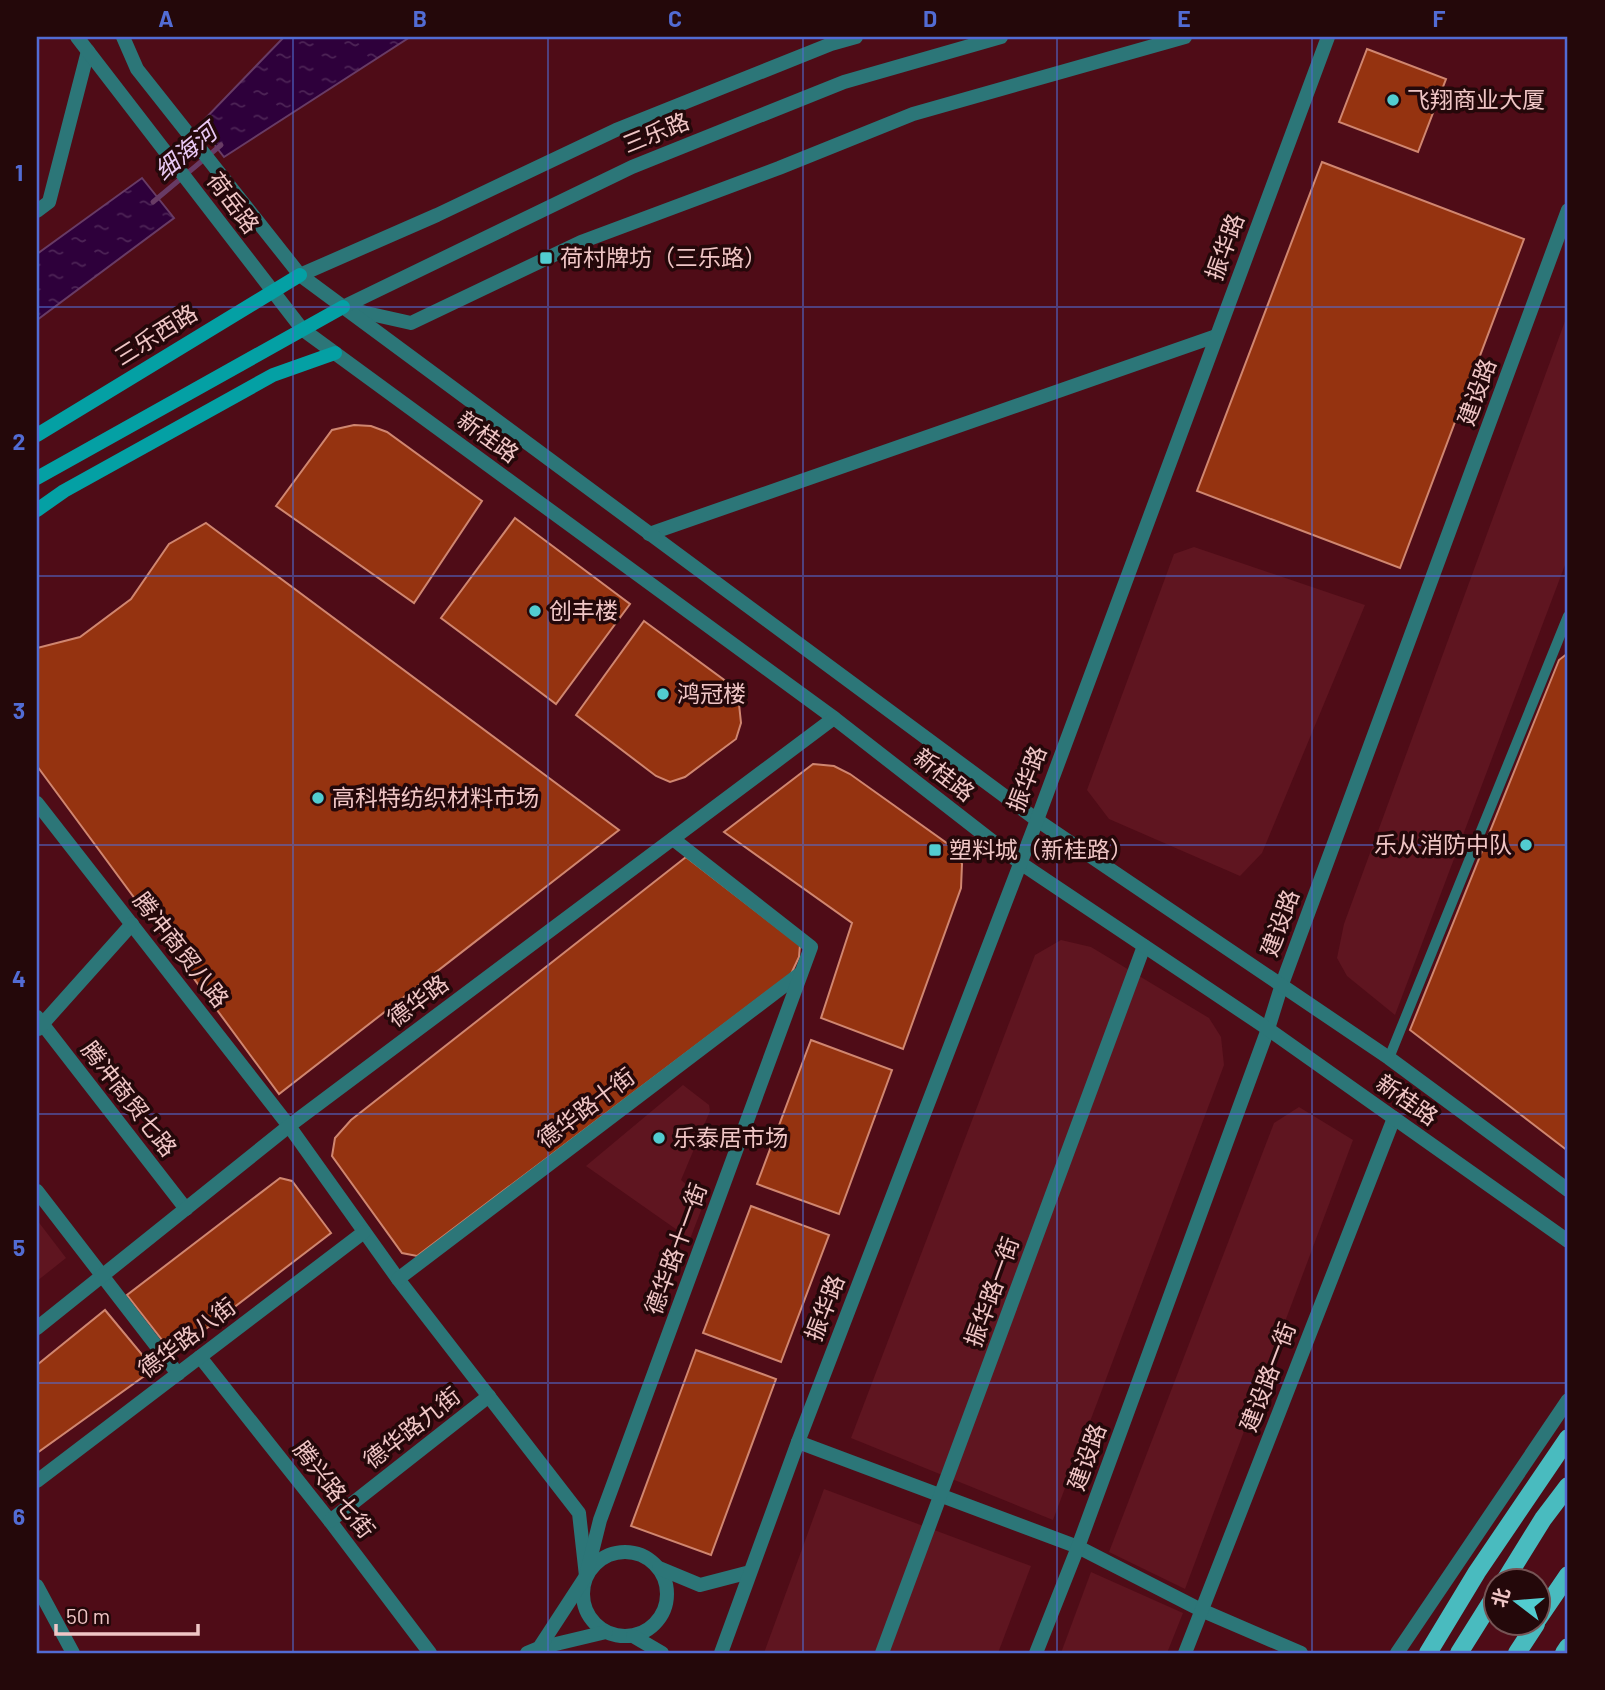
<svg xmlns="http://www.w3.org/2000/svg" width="1605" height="1690" font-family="Barlow,'Noto Sans SC',sans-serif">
<defs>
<pattern id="water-ripples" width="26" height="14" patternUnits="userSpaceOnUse" patternTransform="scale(1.75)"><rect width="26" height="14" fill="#2e003b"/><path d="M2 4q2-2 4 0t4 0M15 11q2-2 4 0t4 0" fill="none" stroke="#4d2456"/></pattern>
</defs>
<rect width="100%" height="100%" fill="#4f0c17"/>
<g fill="#5f1520">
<polygon points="1568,313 1568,557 1395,1015 1347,976 1337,958 1344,924"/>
<polygon points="1194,547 1365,605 1262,853 1240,876 1109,819 1087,790 1174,554"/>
<polygon points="1061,940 1091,947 1209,1018 1221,1037 1224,1065 1053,1520 851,1438 1035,955"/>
<polygon points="683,1085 709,1105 710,1111 681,1180 705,1200 690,1239 586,1166"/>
<polygon points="1299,1107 1353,1140 1185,1589 1109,1552 1274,1123"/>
<polygon points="37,1220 66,1258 37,1281"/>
<polygon points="824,1489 1031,1566 998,1653 764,1653"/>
<polygon points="1091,1572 1183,1613 1167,1653 1061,1653"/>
</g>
<g fill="url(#water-ripples)" stroke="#683b65" stroke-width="2">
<polygon points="284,37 410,37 224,157 199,125"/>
<polygon points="142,178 174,218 37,320 37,254"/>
</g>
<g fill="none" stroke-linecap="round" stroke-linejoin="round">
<polyline stroke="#683b65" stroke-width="5" points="153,202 221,145"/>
</g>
<g fill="#953310" stroke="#d08670" stroke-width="2">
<polygon points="1367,49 1446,79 1418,152 1339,122"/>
<polygon points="1322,162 1524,239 1400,568 1197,491"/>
<polygon points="354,425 371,426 387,432 482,501 414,603 276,506 332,430"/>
<polygon points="515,518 630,604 556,704 441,618"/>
<polygon points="206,523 619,830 279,1094 37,766 37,648 80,637 131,599 169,544"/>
<polygon points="644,621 731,685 739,704 741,723 736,739 685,777 670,782 656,776 576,715"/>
<polygon points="1568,653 1568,1151 1410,1030 1559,660"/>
<polygon points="813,764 834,766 850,774 955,849 962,864 961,888 903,1049 821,1018 852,923 724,832"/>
<polygon points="686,857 800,945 799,957 791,974 417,1256 402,1253 332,1156 335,1138 351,1120"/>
<polygon points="811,1040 892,1070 839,1214 757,1184"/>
<polygon points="280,1178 292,1181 331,1233 173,1354 127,1295"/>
<polygon points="751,1206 829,1235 781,1362 703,1333"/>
<polygon points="105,1310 154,1369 37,1453 37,1365"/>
<polygon points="696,1350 776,1379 711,1555 631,1526"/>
</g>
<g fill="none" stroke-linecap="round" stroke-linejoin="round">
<polyline stroke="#2c7678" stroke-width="10" points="1389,1058 1568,616"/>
<g stroke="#2c7678" stroke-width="14">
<polyline points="37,211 49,202 88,51"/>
<polyline points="344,308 411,323 581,242 779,168 913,114 1185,37"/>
<polyline points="649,534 1216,336"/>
<polyline points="37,803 289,1126 398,1279 579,1513 586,1576"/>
<polyline points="37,1017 186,1209"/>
<polyline points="38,1029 132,924"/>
<polyline points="37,1191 178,1374"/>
<polyline points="398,1279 801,973"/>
<polyline points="200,1357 330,1521 430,1653"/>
<polyline points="798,1442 1078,1547 1201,1610 1301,1653"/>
<polyline points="37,1481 364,1232"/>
<polyline points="330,1521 489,1396"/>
<circle cx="625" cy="1594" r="42"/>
<polyline points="659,1568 700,1585 750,1572"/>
<polyline points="37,1586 73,1653"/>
<polyline points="633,1636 662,1653"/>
<polyline points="539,1648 606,1632"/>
<polyline points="527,1653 539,1648 586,1576 600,1520 811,947 673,839"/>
<polyline points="882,1653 1144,946"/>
<polyline points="1036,1653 1078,1547 1268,1029 1282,984 1568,210"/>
<polyline points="1185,1653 1394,1118"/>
</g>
<g stroke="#2c7678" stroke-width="14">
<polyline points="77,37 302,329 834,718 1019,862 1268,1029 1568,1241"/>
<polyline points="123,37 137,69 300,275 1037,820 1389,1058 1568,1190"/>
<polyline points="300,275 437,215 616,130 831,44 856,37"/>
<polyline points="343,307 632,167 844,82 1001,37"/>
<polyline points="37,1328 289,1126 834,718"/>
<polyline points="721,1653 798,1442 1037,820 1328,37"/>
<polyline points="1397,1653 1568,1400"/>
</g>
<g stroke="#04a0a4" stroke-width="14">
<polyline points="37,435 300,275"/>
<polyline points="37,478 343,307"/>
<polyline points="37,510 64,491 273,375 335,353"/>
</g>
<g stroke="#49bbbf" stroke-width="18">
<polyline points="1504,1582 1543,1519 1568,1486"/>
<polyline points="1538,1619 1568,1575"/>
<polyline points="1428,1653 1477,1572 1568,1438"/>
<polyline points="1459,1653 1496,1594"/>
<polyline points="1517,1653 1536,1624"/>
<polyline points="1564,1653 1568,1647"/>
</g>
</g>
<path fill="none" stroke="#526cd4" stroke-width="2" stroke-opacity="0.55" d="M293 37V1653M548 37V1653M803 37V1653M1057 37V1653M1312 37V1653M37 307H1568M37 576H1568M37 845H1568M37 1114H1568M37 1383H1568"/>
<g fill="#52ccd0" stroke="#24080a" stroke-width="2.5">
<circle cx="1393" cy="100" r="7"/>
<rect x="539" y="251" width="14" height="14" rx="3.5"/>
<circle cx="535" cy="611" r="7"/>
<circle cx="663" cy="694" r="7"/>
<circle cx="318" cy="798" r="7"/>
<circle cx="1526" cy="845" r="7"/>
<rect x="928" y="843" width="14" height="14" rx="3.5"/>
<circle cx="659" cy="1138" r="7"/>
</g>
<g text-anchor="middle" stroke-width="7" stroke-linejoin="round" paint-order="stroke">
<g font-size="23" fill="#f0c6c6" stroke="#24080a" text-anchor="start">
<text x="1407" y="108">飞翔商业大厦</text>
<text x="560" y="266">荷村牌坊（三乐路）</text>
<text x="549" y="619">创丰楼</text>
<text x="677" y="702">鸿冠楼</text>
<text x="332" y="806">高科特纺织材料市场</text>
<text x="1512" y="853" text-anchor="end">乐从消防中队</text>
<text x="949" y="858">塑料城（新桂路）</text>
<text x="673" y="1146">乐泰居市场</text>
</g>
<g font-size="23" fill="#f0c6c6" stroke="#24080a">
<text transform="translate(656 133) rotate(-22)" y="8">三乐路</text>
<text transform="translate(233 203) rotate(53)" y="8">荷岳路</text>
<text transform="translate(1225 247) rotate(-70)" y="8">振华路</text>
<text transform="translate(156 335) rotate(-32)" y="8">三乐西路</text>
<text transform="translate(1477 392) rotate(-70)" y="8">建设路</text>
<text transform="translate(488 437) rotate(36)" y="8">新桂路</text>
<text transform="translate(944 775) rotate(38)" y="8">新桂路</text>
<text transform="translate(1027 779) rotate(-69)" y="8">振华路</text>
<text transform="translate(1280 923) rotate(-70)" y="8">建设路</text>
<text transform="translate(181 950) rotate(52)" y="8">腾冲商贸八路</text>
<text transform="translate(418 1001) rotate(-37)" y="8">德华路</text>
<text transform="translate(129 1099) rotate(52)" y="8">腾冲商贸七路</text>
<text transform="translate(1407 1100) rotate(35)" y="8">新桂路</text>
<text transform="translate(586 1108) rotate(-37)" y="8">德华路十街</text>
<text transform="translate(676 1249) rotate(-70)" y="8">德华路十一街</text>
<text transform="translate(992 1292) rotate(-70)" y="8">振华路一街</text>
<text transform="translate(825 1308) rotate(-69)" y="8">振华路</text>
<text transform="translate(187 1338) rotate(-37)" y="8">德华路八街</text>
<text transform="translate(1268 1377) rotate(-69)" y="8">建设路一街</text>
<text transform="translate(412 1428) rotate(-38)" y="8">德华路九街</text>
<text transform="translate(1087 1457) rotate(-70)" y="8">建设路</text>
<text transform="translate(334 1490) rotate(52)" y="8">腾兴路七街</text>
</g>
<g font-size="24" font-style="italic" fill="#e9c9f4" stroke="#24080a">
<text transform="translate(186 152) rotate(-40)" y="8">细海河</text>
</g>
</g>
<rect width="1605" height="1690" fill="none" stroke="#24080a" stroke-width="77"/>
<g transform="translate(1517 1602) rotate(286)"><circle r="33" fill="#24080a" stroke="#765455" stroke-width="2"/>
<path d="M0-5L12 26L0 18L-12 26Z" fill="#52ccd0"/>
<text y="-10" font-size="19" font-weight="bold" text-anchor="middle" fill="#f0c6c6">北</text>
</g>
<path d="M56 1624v10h142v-10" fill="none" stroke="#f0c6c6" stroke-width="3.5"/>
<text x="66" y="1624" font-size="21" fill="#f0c6c6" stroke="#24080a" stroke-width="5" paint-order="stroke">50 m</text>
<rect x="38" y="38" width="1528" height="1614" fill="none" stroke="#526cd4" stroke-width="2.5"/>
<g font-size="23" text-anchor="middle" font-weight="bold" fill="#526cd4">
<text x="166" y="27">A</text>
<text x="420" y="27">B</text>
<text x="675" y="27">C</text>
<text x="930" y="27">D</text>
<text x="1184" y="27">E</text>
<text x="1439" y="27">F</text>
<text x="19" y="181">1</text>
<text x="19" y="450">2</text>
<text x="19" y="719">3</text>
<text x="19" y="987">4</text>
<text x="19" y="1256">5</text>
<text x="19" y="1525">6</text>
</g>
</svg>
